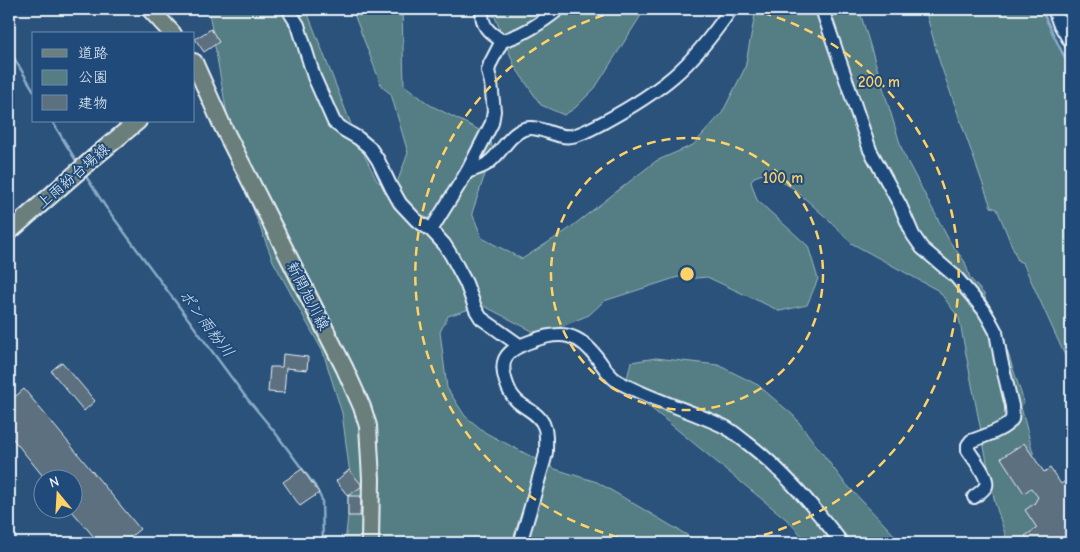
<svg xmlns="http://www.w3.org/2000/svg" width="1080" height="552" font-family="'Comic Neue','Klee One',sans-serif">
<rect width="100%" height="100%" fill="#2b527b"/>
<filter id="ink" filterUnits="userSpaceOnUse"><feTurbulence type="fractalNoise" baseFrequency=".02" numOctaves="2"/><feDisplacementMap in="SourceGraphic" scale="10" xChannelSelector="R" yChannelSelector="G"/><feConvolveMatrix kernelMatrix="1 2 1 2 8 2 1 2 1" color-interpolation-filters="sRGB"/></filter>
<g filter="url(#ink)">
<g fill="#547d84" stroke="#9eb7be">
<polygon points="207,9 306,9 358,142 377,181 394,191 408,153 391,94 382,87 352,9 402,9 404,85 430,105 489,135 493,150 472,213 482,238 522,259 566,231 656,161 693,145 722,113 745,68 756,9 859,9 903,153 950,242 965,262 970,278 984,294 990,312 996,317 1024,402 1021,407 1040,479 1047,513 1061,543 1008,543 995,503 959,318 939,291 851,243 830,221 793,188 766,173 754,177 751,182 757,200 808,246 818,279 807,305 780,311 707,277 686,279 678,277 604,301 589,315 540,335 482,305 448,316 440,332 447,388 465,416 486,433 555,469 597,482 692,538 699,543 345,543 348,516 348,496 351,482 342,413 323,352 273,261 245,188 226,109 210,18"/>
<polygon points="487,9 645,9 595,88 575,108 564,115 541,105 515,67 495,17 489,15"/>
<polygon points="925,9 1042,9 1065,60 1071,64 1071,369 1023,263 1018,261 997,209 991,207 940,63"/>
<polygon points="656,358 718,365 758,385 794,416 844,482 902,543 809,543 786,519 646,404 627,379 631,362"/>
</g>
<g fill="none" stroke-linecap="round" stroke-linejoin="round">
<g stroke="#89abc7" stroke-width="2.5">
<polyline points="1041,9 1062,52 1071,64"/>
<polyline points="9,50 34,91"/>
<polyline points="52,121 78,164"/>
<polyline points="85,175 105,206 245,396 274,431 315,486 322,500 323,543"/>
</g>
</g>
<g fill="#5d707f" stroke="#e8f1f8">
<polygon points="211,29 219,42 204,52 195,39"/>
<polygon points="283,354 308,357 307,370 286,368 284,393 268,392 270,367 282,367"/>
<polygon points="62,362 95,401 84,411 51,371"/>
<polygon points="24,389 140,529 123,543 99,543 72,511 72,480 46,480 9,434 9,402"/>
<polygon points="1024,443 1044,472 1050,468 1061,484 1071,477 1071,508 1066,511 1071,519 1071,540 1067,543 1049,543 1046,539 1039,543 1030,543 1025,536 1037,528 1025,510 1034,504 1038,497 1031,488 1024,493 1001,458"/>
<polygon points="302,469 319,493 300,506 283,482"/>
<polygon points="349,470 361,484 361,487 348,496 336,481"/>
<polygon points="348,496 361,496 360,516 348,516"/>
</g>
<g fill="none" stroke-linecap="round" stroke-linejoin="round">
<defs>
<g id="minor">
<polyline points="290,9 291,14 298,25 314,77 334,122 344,130 358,138 370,148 378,160 391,187 400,203 416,220 431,230 444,244 451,255 466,283 476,310 481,318 519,345"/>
<path d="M482 9C481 27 489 32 502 41"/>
<path d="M822 9 870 150 900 205 913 235 922 248 956 277 983 309 989 319 996 332 1001 360 1012 406C1012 410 1013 415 1012 419 1007 429 982 437 971 441L968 445V450C973 458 989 477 986 486 984 490 978 494 974 497"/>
<polyline points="1054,9 1059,23 1071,43"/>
<path d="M467 172C474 169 482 168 488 163 501 154 508 135 524 129 539 124 556 139 572 136 583 134 594 127 604 122 628 109 653 94 674 76 696 57 715 32 731 9"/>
<path d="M431 230 467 172 492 123 494 111 491 83 488 71 490 64 502 41C525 34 541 23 559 9"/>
<path d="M520 543C527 521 533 500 539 478 541 470 545 460 546 452 546 446 547 432 544 426 540 414 526 409 517 401 508 393 500 370 505 359 509 350 523 344 532 341 561 330 579 333 598 359 604 367 608 375 617 381 651 400 690 410 725 427 733 431 739 437 746 442 783 470 814 507 842 543"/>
</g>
<g id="major">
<polyline points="150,9 173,34"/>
<polyline points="194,62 222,125 345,369 362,407 368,426 371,479 370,543"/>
<polyline points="9,232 97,155 138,121"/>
</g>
</defs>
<use href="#minor" stroke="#e8f1f8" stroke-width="16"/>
<use href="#major" stroke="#e8f1f8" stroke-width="20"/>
<use href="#minor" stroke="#1f4a7a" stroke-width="12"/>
<use href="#major" stroke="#6b7f7c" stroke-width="16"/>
</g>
</g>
<g fill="none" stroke="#ffd166" stroke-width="2.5" stroke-dasharray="9 6">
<circle cx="687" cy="274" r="136"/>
<path d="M647 543A272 272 0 0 1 626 9M748 9A272 272 0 0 1 727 543"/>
</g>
<g text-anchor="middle" stroke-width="4" stroke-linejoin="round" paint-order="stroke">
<g font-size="15" fill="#e8f1f8" stroke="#1f4a7a">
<text transform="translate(73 176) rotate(-41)" y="5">上雨紛台場線</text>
<text transform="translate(308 296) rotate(63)" y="5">新開旭川線</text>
</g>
<g font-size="16" font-style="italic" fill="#d0e0ec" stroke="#1f4a7a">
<text transform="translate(207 323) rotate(53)" y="6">ポン雨粉川</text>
</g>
</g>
<circle cx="687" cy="274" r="8" fill="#ffd166" stroke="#1f4a7a" stroke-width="2.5"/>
<g font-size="15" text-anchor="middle" font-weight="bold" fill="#ffd166" stroke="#1f4a7a" stroke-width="4" stroke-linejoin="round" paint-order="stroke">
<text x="879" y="87">200 m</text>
<text x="783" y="183">100 m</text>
</g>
<rect width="1080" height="552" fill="none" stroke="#1f4a7a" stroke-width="30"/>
<rect x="15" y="15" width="1050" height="522" fill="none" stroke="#e8f1f8" stroke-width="2" filter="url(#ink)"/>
<rect x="32" y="32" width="162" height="90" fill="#1f4a7a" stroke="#6f8dac"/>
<rect x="42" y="49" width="25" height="8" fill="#6b7f7c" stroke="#6f8dac"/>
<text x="78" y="58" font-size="15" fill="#e8f1f8">道路</text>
<rect x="42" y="70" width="25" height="15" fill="#547d84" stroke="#6f8dac"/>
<text x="78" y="82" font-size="15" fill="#e8f1f8">公園</text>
<rect x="42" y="95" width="25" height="15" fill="#5d707f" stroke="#6f8dac"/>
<text x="78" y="108" font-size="15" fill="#e8f1f8">建物</text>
<g transform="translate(58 494) rotate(342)"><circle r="24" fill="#1f4a7a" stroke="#6f8dac"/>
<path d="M0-4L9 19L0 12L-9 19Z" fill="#ffd166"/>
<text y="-8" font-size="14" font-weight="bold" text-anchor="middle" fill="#e8f1f8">N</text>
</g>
</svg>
